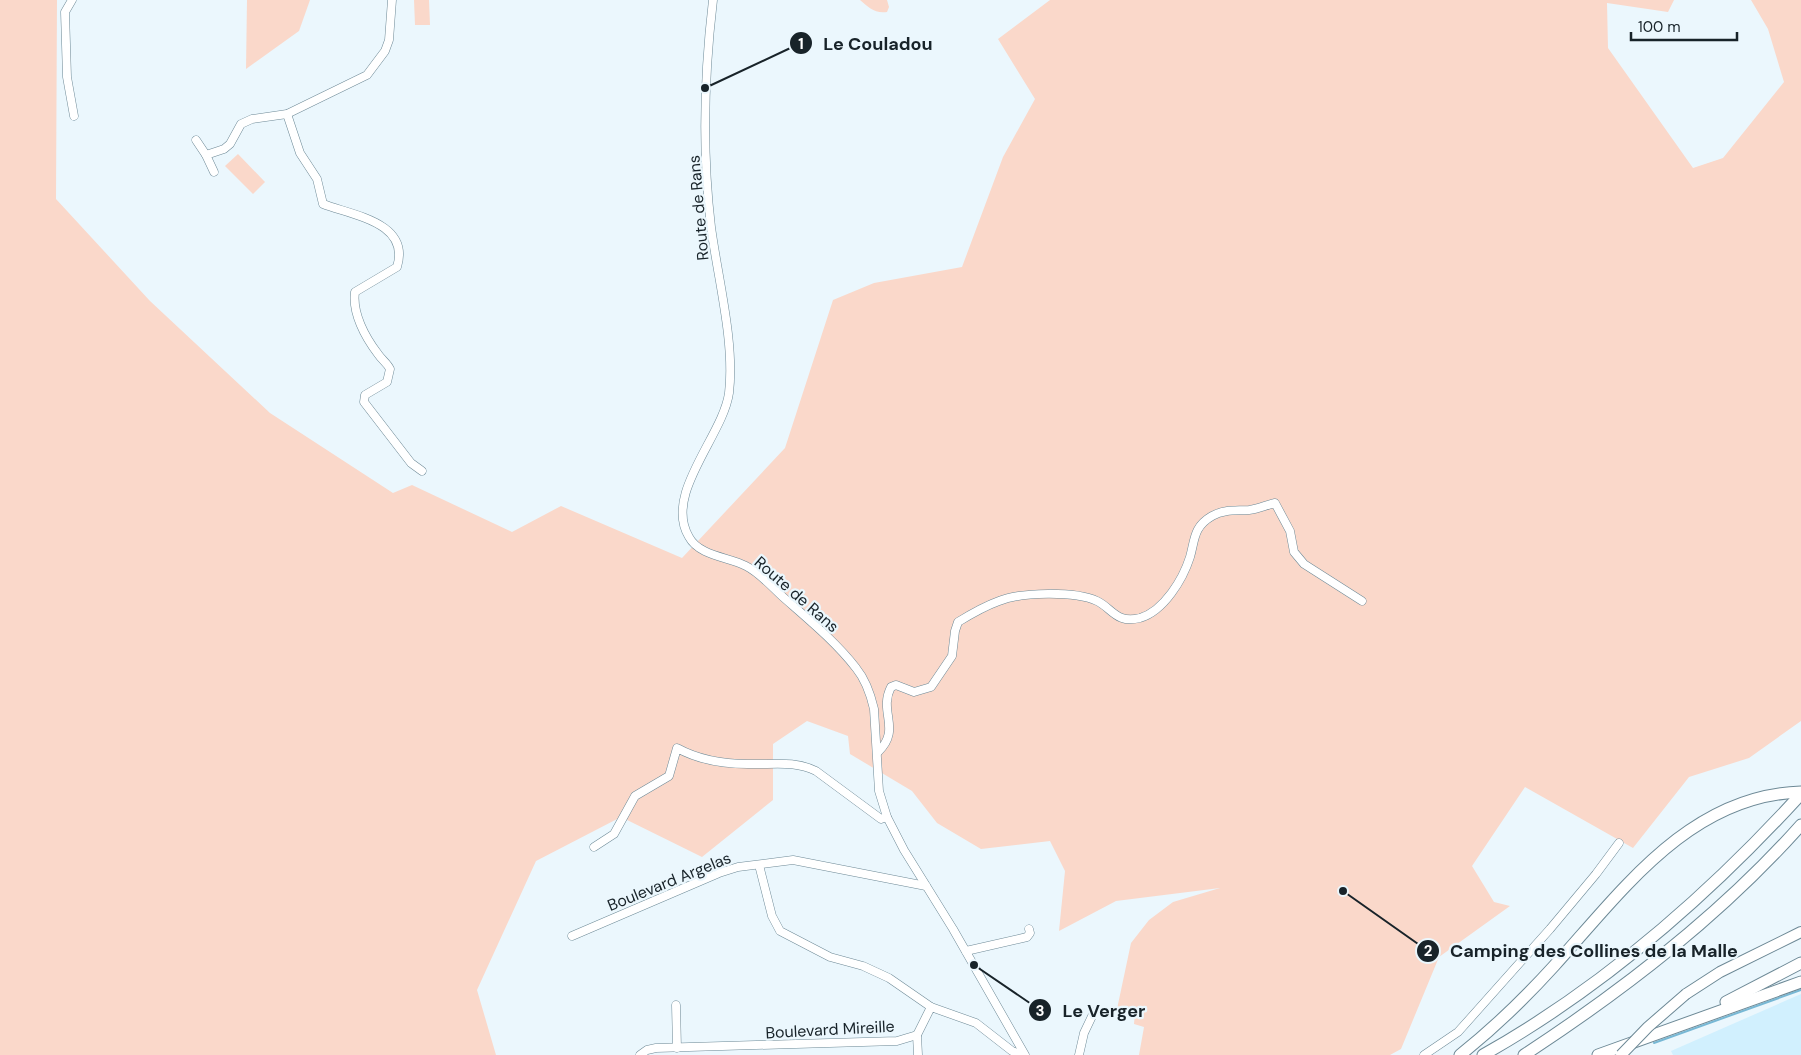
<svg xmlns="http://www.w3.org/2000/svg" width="1801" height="1055" font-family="'DM Sans',sans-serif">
<rect width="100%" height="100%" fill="#ebf7fd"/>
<polygon fill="#d1f0fe" points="1801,994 1801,1055 1673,1055 1671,1051"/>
<g fill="#fad8ca">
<polygon points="0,0 57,0 56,199 150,301 270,413 393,493 412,485 512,532 561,506 682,558 785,448 833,300 874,283 962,267 1003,157 1035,99 998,39 1050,0 1674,0 1668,12 1607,3 1608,48 1693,168 1723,158 1784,82 1768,29 1751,0 1801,0 1801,721 1749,758 1689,777 1633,848 1525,787 1472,866 1494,902 1510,906 1439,957 1401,1049 1390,1055 1139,1055 1144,1027 1134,1024 1135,1012 1117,1009 1131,943 1149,920 1173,902 1220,888 1116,901 1059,931 1065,871 1050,841 981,849 937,823 912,791 850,754 848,736 807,721 773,744 773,800 702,857 621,817 536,861 477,990 496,1055 0,1055"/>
<polygon points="247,0 310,0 299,31 246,69"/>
<polygon points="414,0 429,0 430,25 415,25"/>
<path d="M860 0H887L889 7 887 12C875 14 868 7 860 0Z"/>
<polygon points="238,154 265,182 253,194 225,166"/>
</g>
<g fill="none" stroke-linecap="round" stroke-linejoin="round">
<polyline stroke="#77b8d5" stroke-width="2" points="1654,1043 1801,990"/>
<defs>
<g id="minor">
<polyline points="72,0 65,12 67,77 74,116"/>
<path d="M713 0C704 76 702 152 711 227 718 279 735 343 729 393 723 436 663 494 689 537 699 556 729 557 746 566 760 573 772 587 783 597 808 619 836 642 856 668 865 679 871 696 874 709L879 791 887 817 904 850 953 929 1025 1055"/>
<path d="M287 114 300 153 317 179 323 204C351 215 411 222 397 267L355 292C352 313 365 337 378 354 382 360 387 363 390 369L387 382 365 395 364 402 411 463 422 471"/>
<polyline points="196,140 206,155 214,172"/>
<polyline points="206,155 224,149 230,144 241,124 252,119 287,114 367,75 385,51 389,40 392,0"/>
<path d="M878 752C902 729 878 712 891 687L896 685 914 692 931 687 952 656 955 631 958 622C971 614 985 606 999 601 1021 592 1075 591 1097 601 1112 608 1116 624 1140 618 1164 611 1183 579 1190 557 1195 540 1193 527 1212 516 1225 509 1236 511 1249 510 1258 509 1266 505 1275 503L1290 531 1294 552 1304 564 1362 601"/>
<path d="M594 847 614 834 635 796 669 776 677 748C699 760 722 764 748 764 771 765 794 760 816 771L881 819 887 817"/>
<polyline points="759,865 772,916 780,931 830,957 863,966 889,978 931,1007"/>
<polyline points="572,936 719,873 738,867 793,860 926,886"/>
<polyline points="966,951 1027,937 1030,933 1029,929"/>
<polyline points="676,1005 677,1048"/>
<polyline points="917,1035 918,1055"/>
<polyline points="640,1055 647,1050 656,1048 897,1041 917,1035 931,1007 976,1023 1012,1051 1022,1055"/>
<polyline points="1079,1055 1084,1033 1094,1012"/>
<polyline points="1424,1055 1458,1032 1550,929 1596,874 1619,843"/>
</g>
<polyline id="major" points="1686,994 1720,972 1801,932"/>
<g id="highway">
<polyline points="1726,1002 1801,963"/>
<path d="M1460 1055C1494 1028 1525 998 1554 966 1622 891 1690 795 1801 792"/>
<path d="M1483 1055C1604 987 1708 896 1801 794"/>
<path d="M1524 1055C1625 989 1721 915 1801 825"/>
<polyline points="1598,1055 1801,982"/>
</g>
</defs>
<use href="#minor" stroke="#6d8996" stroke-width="9"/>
<use href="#major" stroke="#6d8996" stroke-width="12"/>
<use href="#highway" stroke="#6d8996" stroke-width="13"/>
<use href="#minor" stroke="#fff" stroke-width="8"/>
<use href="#major" stroke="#fff" stroke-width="10"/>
<use href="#highway" stroke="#fff" stroke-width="11"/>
<defs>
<polyline id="major-bridge" points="1621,1055 1648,1027 1686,994"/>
</defs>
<use href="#major-bridge" stroke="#6d8996" stroke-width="12" stroke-linecap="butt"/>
<use href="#major-bridge" stroke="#fff" stroke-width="10"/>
</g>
<g text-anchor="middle" stroke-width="4.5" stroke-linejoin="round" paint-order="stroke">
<g font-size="16" fill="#182329" stroke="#ebf7fd">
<text transform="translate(698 208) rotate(-95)" y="6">Route de Rans</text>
<text transform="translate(797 594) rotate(41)" y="6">Route de Rans</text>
<text transform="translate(669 881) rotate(-22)" y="6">Boulevard Argelas</text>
<text transform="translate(830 1029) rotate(-3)" y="6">Boulevard Mireille</text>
</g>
</g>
<path fill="none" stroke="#182329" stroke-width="2" d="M705 88L801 43M1343 891L1428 951M974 965L1040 1010"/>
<g fill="#182329" stroke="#ebf7fd" stroke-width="2">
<circle cx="705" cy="88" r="5"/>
<circle cx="1343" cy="891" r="5"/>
<circle cx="974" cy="965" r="5"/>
<circle cx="801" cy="43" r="12"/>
<circle cx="1428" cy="951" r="12"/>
<circle cx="1040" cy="1010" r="12"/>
</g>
<g font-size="15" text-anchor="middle" font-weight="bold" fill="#fff">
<text x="801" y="49">1</text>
<text x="1428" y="956">2</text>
<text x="1040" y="1016">3</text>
</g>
<g font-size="18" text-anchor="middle" font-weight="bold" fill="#182329" stroke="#ebf7fd" stroke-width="4.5" stroke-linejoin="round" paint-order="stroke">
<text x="878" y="50">Le Couladou</text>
<text x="1594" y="957">Camping des Collines de la Malle</text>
<text x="1104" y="1017">Le Verger</text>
</g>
<path d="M1631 32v8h106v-8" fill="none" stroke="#182329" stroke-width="2.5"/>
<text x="1638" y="32" font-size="15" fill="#182329" stroke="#ebf7fd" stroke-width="4" paint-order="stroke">100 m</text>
</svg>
